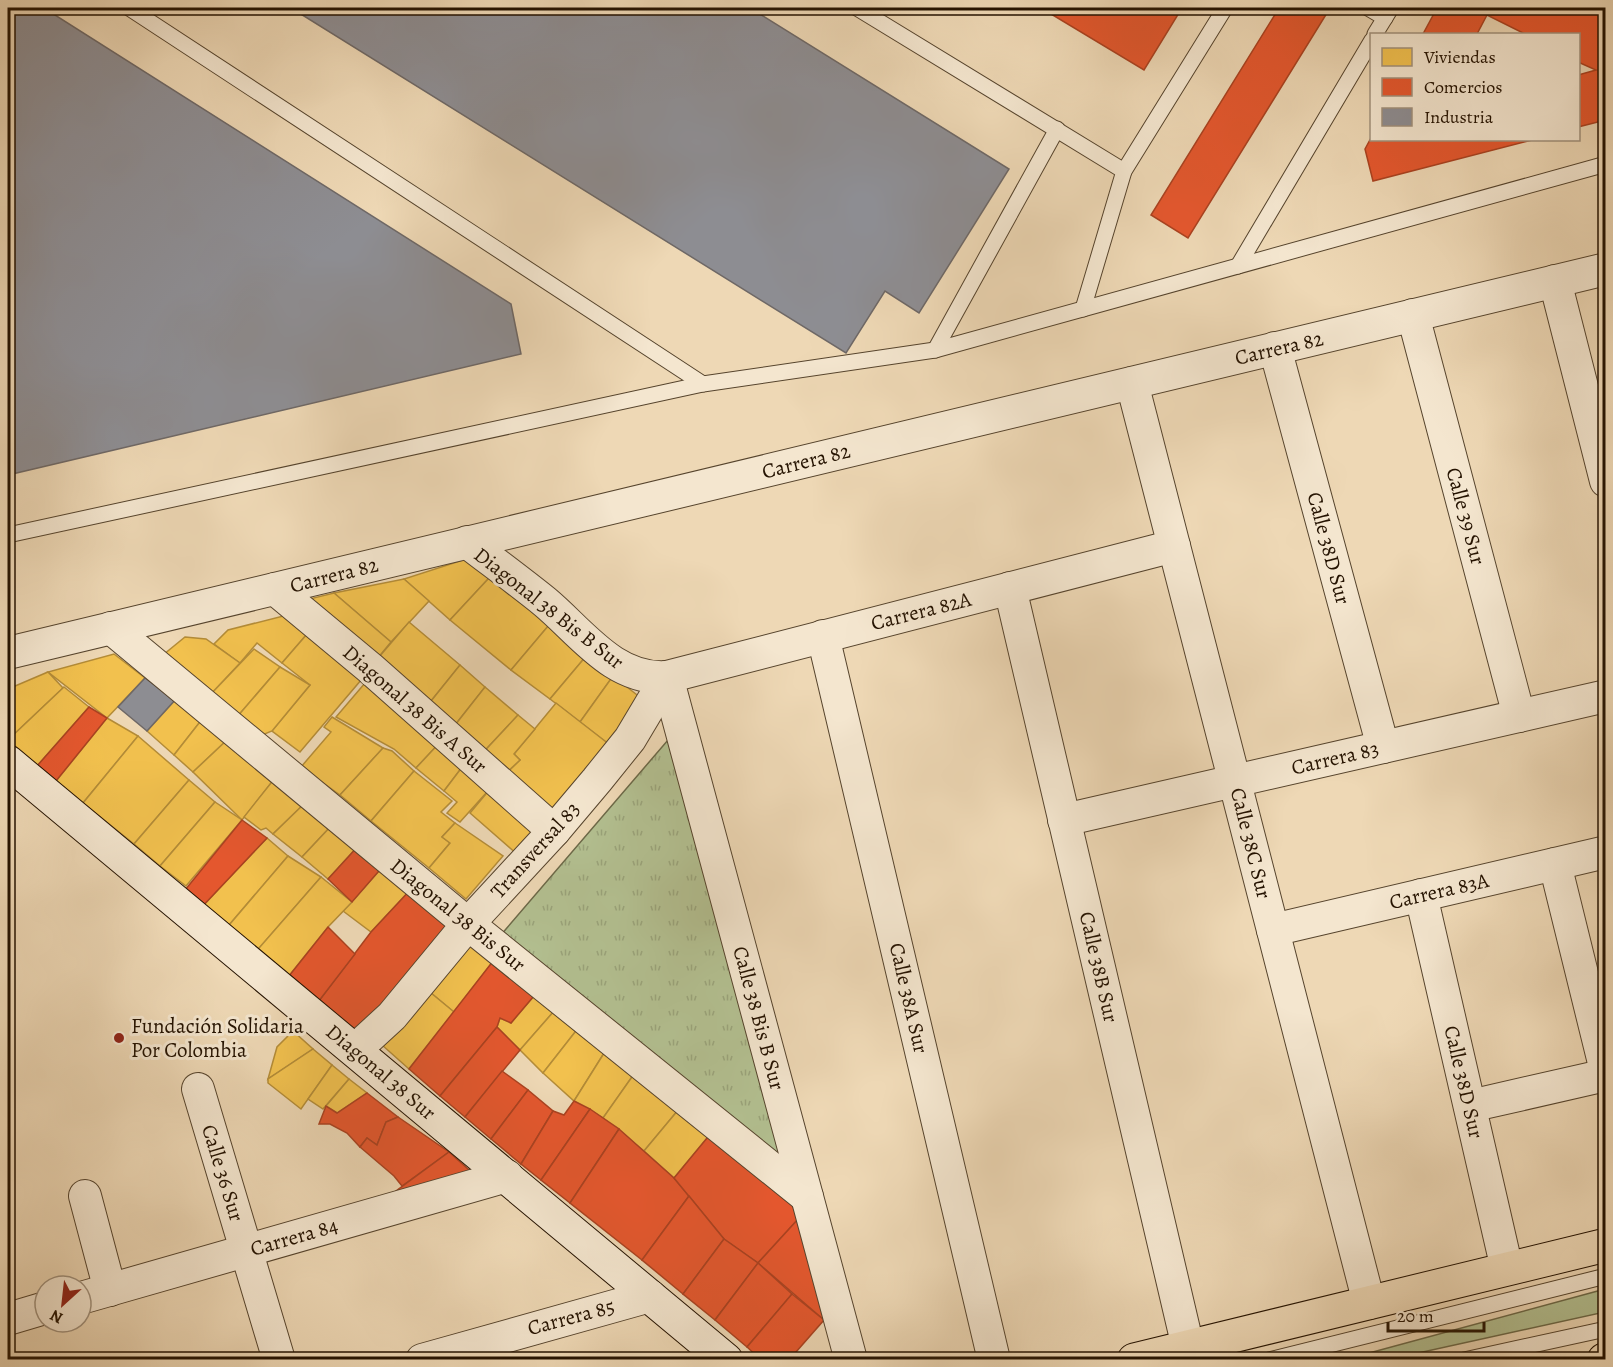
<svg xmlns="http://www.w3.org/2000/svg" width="1613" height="1367" font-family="Alegreya,serif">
<defs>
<pattern id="park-tufts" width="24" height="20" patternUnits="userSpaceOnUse" patternTransform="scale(1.5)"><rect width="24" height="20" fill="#b3c091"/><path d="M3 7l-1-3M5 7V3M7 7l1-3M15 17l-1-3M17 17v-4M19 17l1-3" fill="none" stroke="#9aa47b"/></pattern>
</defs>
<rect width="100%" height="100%" fill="#eed8b5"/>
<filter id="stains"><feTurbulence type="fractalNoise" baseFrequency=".00333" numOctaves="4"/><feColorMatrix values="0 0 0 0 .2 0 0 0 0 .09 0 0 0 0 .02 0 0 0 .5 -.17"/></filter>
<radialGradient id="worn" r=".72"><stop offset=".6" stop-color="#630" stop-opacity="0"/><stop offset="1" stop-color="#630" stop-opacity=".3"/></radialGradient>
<polygon fill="#b3c091" stroke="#6c6948" stroke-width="1.5" points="1605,1289 1605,1312 1391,1359 1347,1359"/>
<polygon fill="url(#park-tufts)" stroke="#6c6948" stroke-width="1.5" points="674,733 791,1173 500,936"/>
<g fill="#f2c14e" stroke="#b48c37" stroke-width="1.5">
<polygon points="466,559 489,578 450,620 404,579"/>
<polygon points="489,578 549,625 511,670 450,620"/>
<polygon points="404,579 429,601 391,642 334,593"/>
<polygon points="334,593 391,642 373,664 297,602"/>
<polygon points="295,613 314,626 282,663 257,643 240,663 214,644 228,630"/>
<polygon points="409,622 460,665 423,711 373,664"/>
<polygon points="549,625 587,655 550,699 511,670"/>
<polygon points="314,626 367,673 300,752 272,731 310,685 282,663"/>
<polygon points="185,637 206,639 240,663 211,694 163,655"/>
<polygon points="254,649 280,667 237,717 211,694"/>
<polygon points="114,654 145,678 107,718 48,672"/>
<polygon points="587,655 613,676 580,722 550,699"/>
<polygon points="460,665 485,687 448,734 423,711"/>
<polygon points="280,667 310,685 272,731 260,736 237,717"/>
<polygon points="48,672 63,688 8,740 8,689"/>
<polygon points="371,676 444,738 416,768 394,749 336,717"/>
<polygon points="613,676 646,702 610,745 580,722"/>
<polygon points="64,687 89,707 37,766 8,740"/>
<polygon points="485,687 518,715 477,759 448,734"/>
<polygon points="175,700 203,718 174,755 147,731"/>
<polygon points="556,703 610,745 549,817 500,779 520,760 514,754"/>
<polygon points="518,715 535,729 514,754 520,760 500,779 477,759"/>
<polygon points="332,717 383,748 340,795 301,767 331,732 324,727"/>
<polygon points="107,718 138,736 83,803 56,781"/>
<polygon points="203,718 227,740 193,772 174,755"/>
<polygon points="138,736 189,780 134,844 83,803"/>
<polygon points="444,738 469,758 444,791 416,768"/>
<polygon points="227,740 275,778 242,820 193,772"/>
<polygon points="383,748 392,751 414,771 371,821 340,795"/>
<polygon points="469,758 496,782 460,822 447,813 457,802 444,791"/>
<polygon points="414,771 452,801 441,812 455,823 442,837 450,843 429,868 371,821"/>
<polygon points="275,778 306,802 273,834 266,828 261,830 244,817"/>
<polygon points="189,780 215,802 160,866 134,844"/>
<polygon points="496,782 544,823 518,855 470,813"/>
<polygon points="215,802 242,820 186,886 160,866"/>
<polygon points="306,802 333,824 302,857 273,834"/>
<polygon points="455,823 503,856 466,899 429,868 450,843 442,837"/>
<polygon points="333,824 360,844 328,879 302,857"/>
<polygon points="267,838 288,856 224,931 199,910"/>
<polygon points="288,856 321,877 253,955 224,931"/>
<polygon points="385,864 413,887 371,932 343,911"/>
<polygon points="321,877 352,902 328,927 285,981 253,955"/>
<polygon points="466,932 497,956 454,1012 425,988"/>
<polygon points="425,988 454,1012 409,1069 382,1045"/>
<polygon points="539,990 555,1010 520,1050 497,1027 500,1018 511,1023"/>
<polygon points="555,1010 579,1027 543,1073 520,1050"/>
<polygon points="579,1027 606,1050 574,1101 543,1073"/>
<polygon points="293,1031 313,1049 268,1079 277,1047"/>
<polygon points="313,1049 332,1065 301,1109 268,1083 268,1079"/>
<polygon points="606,1050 634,1074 603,1118 574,1101"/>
<polygon points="332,1065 349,1079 323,1109 308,1099"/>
<polygon points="634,1074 679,1109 644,1151 603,1118"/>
<polygon points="349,1079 367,1093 337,1113 326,1106"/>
<polygon points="679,1109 712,1132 674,1178 644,1151"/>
</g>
<g fill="#e4572e" stroke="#aa4220" stroke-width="1.5">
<polygon points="1041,8 1182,8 1144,70"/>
<polygon points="1279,8 1318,8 1327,13 1188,238 1151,215"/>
<polygon points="1437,8 1585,8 1606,18 1606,120 1578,127 1578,75 1596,70 1578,62 1578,34 1525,34 1487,15 1477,34 1423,34"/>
<polygon points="1372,136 1372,140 1532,140 1373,181 1365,149"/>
<polygon points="89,707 107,718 56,781 37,766"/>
<polygon points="242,820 267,838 199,910 181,895"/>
<polygon points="360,844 385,864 352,902 328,879"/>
<polygon points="413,887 459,926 360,1042 315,1006 371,932"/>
<polygon points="328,927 355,954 315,1006 285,981"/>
<polygon points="497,956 539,990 511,1023 500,1018 497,1027 440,1096 409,1069"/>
<polygon points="497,1027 520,1050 465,1117 440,1096"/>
<polygon points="502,1071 528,1090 491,1139 465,1117"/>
<polygon points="528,1090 553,1111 521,1164 491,1139"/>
<polygon points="367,1093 398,1117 386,1122 377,1145 367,1138 360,1147 347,1133 330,1124 319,1124 326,1106 337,1113"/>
<polygon points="574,1101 590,1109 541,1180 521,1164 553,1111 564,1115"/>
<polygon points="590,1109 619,1129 570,1203 541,1180"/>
<polygon points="398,1117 449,1152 402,1186 394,1176 360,1147 367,1138 377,1145 386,1122"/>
<polygon points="619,1129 674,1178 689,1196 642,1260 570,1203"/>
<polygon points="712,1132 797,1204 800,1217 758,1263 724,1239 674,1178"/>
<polygon points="449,1152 478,1178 401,1200 396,1191"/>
<polygon points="689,1196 724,1239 683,1294 642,1260"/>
<polygon points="800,1217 824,1320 758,1263"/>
<polygon points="724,1239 758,1263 715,1320 683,1294"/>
<polygon points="758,1263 792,1294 747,1347 715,1320"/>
<polygon points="792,1294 824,1320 789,1360 761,1360 747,1347"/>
</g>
<g fill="#8d8d92" stroke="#6e6866" stroke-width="1.5">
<polygon points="8,8 44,8 511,304 521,354 8,475"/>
<polygon points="291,8 750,8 1009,169 919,313 885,291 846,353"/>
<polygon points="145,678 175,700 147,731 118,707"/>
</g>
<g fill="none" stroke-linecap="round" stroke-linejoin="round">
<defs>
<g id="lane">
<polyline points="129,8 703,384 935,350 1606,164"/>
<polyline points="857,8 1124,171"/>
<polyline points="1368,8 1385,18"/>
<polyline points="1375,34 1391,8"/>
<polyline points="1238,266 1372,40"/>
<polyline points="1083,309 1124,171 1225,8"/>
<polyline points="935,350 1057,129"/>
<polyline points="8,535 703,384"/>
<polyline points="1269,1360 1606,1276"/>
<polyline points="1464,1360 1606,1329"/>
</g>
<g id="street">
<polyline points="1555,281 1606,481"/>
<polyline points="1413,315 1519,716"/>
<polyline points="1275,348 1383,747"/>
<polyline points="1132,383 1369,1303"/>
<path d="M467 542C493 562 519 581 545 602 581 632 614 681 667 677L1174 546"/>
<polyline points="1010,588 1188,1347"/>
<polyline points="275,589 370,668 554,831"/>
<polyline points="111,628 468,924 807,1197"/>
<polyline points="823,636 994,1360"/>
<polyline points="8,653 1606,269"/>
<polyline points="667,677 851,1360"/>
<polyline points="1064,820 1606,696"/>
<polyline points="1555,864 1606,1071"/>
<polyline points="1421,895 1507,1269"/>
<polyline points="1273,930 1606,852"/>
<polyline points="355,1050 392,1016 468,924 554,831 597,780 630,739 667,677"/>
<polyline points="198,1089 279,1360"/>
<polyline points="1470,1106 1606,1075"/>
<polyline points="85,1196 110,1290"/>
<polyline points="81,1298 507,1176"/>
<polyline points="8,1319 45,1308"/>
<polyline points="422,1360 650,1296"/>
</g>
<polyline id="secondary" points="8,762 726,1360"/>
<g id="primary">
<polyline points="1134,1360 1606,1245"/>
<polyline points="1604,1360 1606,1359"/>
</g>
</defs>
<use href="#lane" stroke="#56442d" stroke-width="17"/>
<use href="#street" stroke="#56442d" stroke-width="34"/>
<use href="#secondary" stroke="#241200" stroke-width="35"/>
<use href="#primary" stroke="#241200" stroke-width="35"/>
<use href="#lane" stroke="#f4e6cf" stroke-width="15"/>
<use href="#street" stroke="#f4e6cf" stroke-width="32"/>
<use href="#secondary" stroke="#f4e6cf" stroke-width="33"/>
<use href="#primary" stroke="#eed8b5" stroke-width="33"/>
</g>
<circle fill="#8f2418" stroke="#f4e6cf" stroke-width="2" cx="119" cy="1038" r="6"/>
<g text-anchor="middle" stroke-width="6" stroke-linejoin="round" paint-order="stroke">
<g font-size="21" fill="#241200" stroke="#f4e6cf">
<text transform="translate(1279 348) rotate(-13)" y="7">Carrera 82</text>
<text transform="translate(806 461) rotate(-14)" y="7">Carrera 82</text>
<text transform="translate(1466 516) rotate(75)" y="7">Calle 39 Sur</text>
<text transform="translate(1329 548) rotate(75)" y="7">Calle 38D Sur</text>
<text transform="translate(334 575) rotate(-14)" y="7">Carrera 82</text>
<text transform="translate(549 608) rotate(38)" y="7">Diagonal 38 Bis B Sur</text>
<text transform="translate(921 611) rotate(-14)" y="7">Carrera 82A</text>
<text transform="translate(415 709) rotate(41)" y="7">Diagonal 38 Bis A Sur</text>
<text transform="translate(1335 758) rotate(-13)" y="7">Carrera 83</text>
<text transform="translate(1251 843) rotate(76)" y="7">Calle 38C Sur</text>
<text transform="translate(535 850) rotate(-48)" y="7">Transversal 83</text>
<text transform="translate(1439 891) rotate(-13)" y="7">Carrera 83A</text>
<text transform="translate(458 915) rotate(39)" y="7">Diagonal 38 Bis Sur</text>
<text transform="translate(1099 967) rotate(77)" y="7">Calle 38B Sur</text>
<text transform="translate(909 998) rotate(77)" y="7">Calle 38A Sur</text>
<text transform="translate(759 1018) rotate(75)" y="7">Calle 38 Bis B Sur</text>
<text transform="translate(381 1072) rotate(40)" y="7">Diagonal 38 Sur</text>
<text transform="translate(1464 1082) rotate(77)" y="7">Calle 38D Sur</text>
<text transform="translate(223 1173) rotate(73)" y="7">Calle 36 Sur</text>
<text transform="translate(294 1237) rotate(-16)" y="7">Carrera 84</text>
<text transform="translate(571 1317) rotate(-15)" y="7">Carrera 85</text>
</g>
<g font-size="21" fill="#241200" stroke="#f4e6cf" text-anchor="start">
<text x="131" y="1033">Fundación Solidaria<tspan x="131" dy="24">Por Colombia</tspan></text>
</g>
</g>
<rect width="1613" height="1367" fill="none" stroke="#eed8b5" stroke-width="30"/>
<rect x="9" y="9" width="1595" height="1349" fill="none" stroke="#241200" stroke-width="3"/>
<rect x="15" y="15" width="1583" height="1337" fill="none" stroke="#241200" stroke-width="1.5"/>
<rect x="1370" y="33" width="210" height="108" fill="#f4e6cf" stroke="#a1917c" stroke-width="1.5"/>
<rect x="1382" y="48" width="30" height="18" fill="#f2c14e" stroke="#a1917c" stroke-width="1.5"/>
<text x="1424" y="63" font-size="18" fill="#241200">Viviendas</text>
<rect x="1382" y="78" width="30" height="18" fill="#e4572e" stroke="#a1917c" stroke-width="1.5"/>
<text x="1424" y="93" font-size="18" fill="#241200">Comercios</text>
<rect x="1382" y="108" width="30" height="18" fill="#8d8d92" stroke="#a1917c" stroke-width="1.5"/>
<text x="1424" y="123" font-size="18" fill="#241200">Industria</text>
<g transform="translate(63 1304) rotate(207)"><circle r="28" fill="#f4e6cf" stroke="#a1917c" stroke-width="1.5"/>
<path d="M0-4.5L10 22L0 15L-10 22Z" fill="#8f2418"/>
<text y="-9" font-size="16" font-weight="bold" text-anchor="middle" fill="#241200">N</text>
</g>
<path d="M1388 1322v9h96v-9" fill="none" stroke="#241200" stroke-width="3"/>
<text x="1397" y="1322" font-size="18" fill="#241200" stroke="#f4e6cf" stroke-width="4.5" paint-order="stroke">20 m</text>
<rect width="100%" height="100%" filter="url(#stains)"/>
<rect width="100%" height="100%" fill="url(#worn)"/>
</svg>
